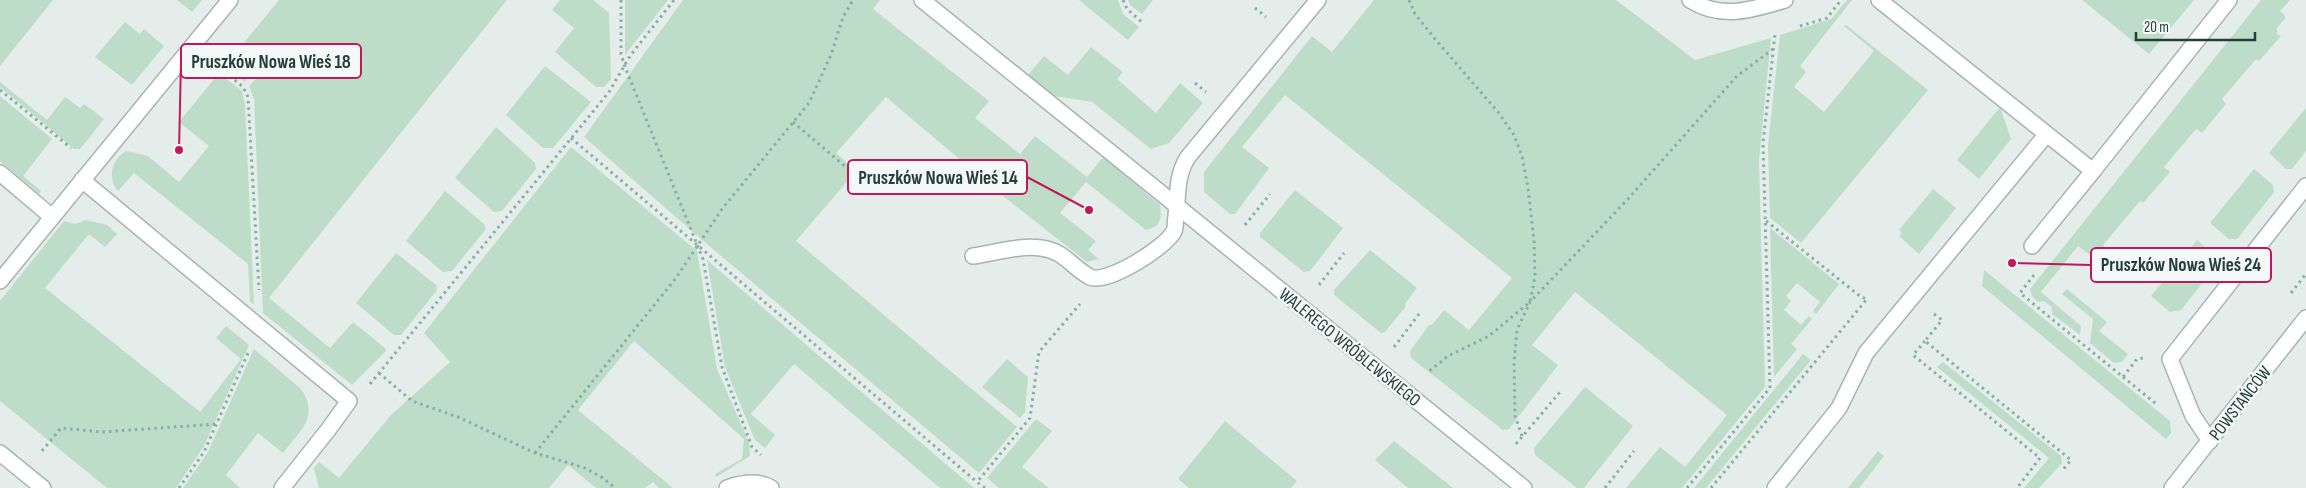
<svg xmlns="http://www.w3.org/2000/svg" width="2306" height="488" font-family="'Sofia Sans Condensed',sans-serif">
<rect width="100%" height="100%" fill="#e4edea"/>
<g fill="#beddc9">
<polygon points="0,0 53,0 0,66"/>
<polygon points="177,0 202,0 192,12"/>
<polygon points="279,0 507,0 269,298 330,348 353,322 385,348 386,351 352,385 263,313 254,99 249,86 257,78 252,74 245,82 225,66"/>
<polygon points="560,0 593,0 609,13 611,79 604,87 596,87 555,52 574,28 552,10"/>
<polygon points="625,0 668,0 625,55"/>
<path d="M683 0H880L873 9 989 101 975 118 1020 154 1035 136 1087 177 1103 157 1160 205C1162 219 1161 227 1146 230L1086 182 1060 213 1096 241 1088 250 1099 259 1087 262 1003 196 886 97 836 153 856 171 796 241 1017 427 979 473 708 245 584 137Z"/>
<polygon points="1079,0 1118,0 1123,14 1139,27 1128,40"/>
<polygon points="1128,0 1153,0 1142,14 1130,5"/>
<polygon points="1374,0 1616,0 1695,60 1771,38 1759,160 1765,387 1682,488 1626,488 1660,447 1685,467 1727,415 1575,292 1532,345 1558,365 1509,429 1503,430 1411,358 1410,351 1429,325 1432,325 1444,310 1469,330 1512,278 1285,95 1242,147 1269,168 1235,214 1230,214 1204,192 1204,172 1312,36 1332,52"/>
<polygon points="1847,0 1852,0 1800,66 1806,72 1794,87 1824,112 1874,51 1844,26 1846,25 1928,90 1801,243 1770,218 1768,144 1780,35 1831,19"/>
<polygon points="2082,0 2194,0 2149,54"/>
<polygon points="2261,0 2290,0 2280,11 2286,17 2277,28 2277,34 2281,36 2259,61 2256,59 2222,99 2226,104 2202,133 2196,129 2164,167 2170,172 2143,203 2140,201 2103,245 2107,249 2097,260 2078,246 2041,292 2081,326 2080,335 2052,314 2052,307 2044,301 2038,302 2032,296 2030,289"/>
<polygon points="125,22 140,34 144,29 164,46 132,85 95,57"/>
<polygon points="1091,47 1123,72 1117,79 1156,113 1180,83 1203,103 1169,143 1151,149 1092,102 1054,96 1028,75 1044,56 1068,75"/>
<polygon points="545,66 591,102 553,148 543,148 506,115"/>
<path d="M219 73 242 91 245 105 254 304 250 302 248 264 134 173 118 191C107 179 111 158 127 151L148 156 179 182 209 146 179 122Z"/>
<polygon points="0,82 47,120 65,97 80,108 84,104 104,119 80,149 74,149 0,87"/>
<polygon points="0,96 52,139 23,176 41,191 39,194 0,161"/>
<polygon points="2000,107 2011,139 1979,179 1957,160"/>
<polygon points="2306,108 2306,151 2292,169 2286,169 2269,153"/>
<polygon points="496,127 535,163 536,169 502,211 494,212 455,178"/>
<polygon points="571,147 697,251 717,369 749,443 750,456 716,477 715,474 742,459 744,439 634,341 578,410 673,488 659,488 653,482 645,488 596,488 568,465 549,488 319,488 314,468 319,462 339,478 390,416 450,362 424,333"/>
<polygon points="2254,169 2273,185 2274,192 2237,239 2229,239 2210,223"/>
<polygon points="1933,189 1956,208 1919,254 1899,236 1902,233 1899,230"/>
<polygon points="1295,190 1343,228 1310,271 1304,272 1260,237 1260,233"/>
<polygon points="445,191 484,224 486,229 452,271 443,272 406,241"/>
<polygon points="86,220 107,225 117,234 105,247 89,234 45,288 200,412 241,359 216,338 226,326 249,345 204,446 176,488 107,488 0,401 0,301 64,221 75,224"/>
<polygon points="1770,228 1839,284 1816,314 1813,311 1820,302 1797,283 1786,296 1791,301 1784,310 1801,325 1809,316 1812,319 1791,344 1797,349 1774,377"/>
<polygon points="2197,240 2216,257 2216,266 2181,310 2170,312 2151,296"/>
<polygon points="1370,250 1417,288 1405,304 1406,306 1385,332 1381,333 1334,295 1334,290"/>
<polygon points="396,253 436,285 437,290 401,335 394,335 356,303"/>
<polygon points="707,260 974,488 940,488 794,364 751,414 775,435 765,448 755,440 725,367"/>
<polygon points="1984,270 2170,421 2171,433 2166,439 1982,286"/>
<polygon points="2067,289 2107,322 2099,331 2128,354 2122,362 2114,363 2090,343 2093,319 2062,294"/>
<path d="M254 349 301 389C320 416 300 431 283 453L258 433 226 475 240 488H183L208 452Z"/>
<polygon points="1803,354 1811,360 1706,488 1694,488"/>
<polygon points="1007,359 1028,377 1025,412 1020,418 982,387"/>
<polygon points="1943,362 2061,456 2062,463 2039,488 2024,488 2049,458 1937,367"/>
<polygon points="1585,387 1633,426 1584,488 1577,488 1535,455 1534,448"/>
<polygon points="1036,419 1052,431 1022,467 1049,488 999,488 987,478"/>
<polygon points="1225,421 1297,481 1291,488 1189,488 1178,479"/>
<polygon points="1394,441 1453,488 1408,488 1375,460"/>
<polygon points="1878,451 1884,456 1859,488 1848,488"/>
</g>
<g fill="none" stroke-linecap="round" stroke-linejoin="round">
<defs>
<g id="service">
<polyline points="922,0 1177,206"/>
<path d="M1690 0C1721 20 1752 10 1785 0"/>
<polyline points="1879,0 2093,171 2229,0"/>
<polyline points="0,173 52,217"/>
<polyline points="82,180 349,401 328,430 282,488"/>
<polyline points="2032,246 2093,171"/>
<path d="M973 256C995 253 1019 245 1041 248 1065 251 1071 267 1090 277 1106 285 1167 247 1174 231 1176 227 1175 221 1176 216 1178 196 1176 175 1188 157L1318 0"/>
<polyline points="0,281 230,0"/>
<polyline points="2210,441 2193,416 2170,359 2306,186"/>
<path d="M727 488C741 483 758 480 771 488"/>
<polyline points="1775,488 1839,408 1866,353 2046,135"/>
</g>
<g id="minor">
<polyline points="1177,206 1524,488"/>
<polyline points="0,453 43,488"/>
</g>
<polyline id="tertiary" points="2172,488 2306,318"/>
</defs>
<use href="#service" stroke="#a7b5b1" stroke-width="18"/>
<use href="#minor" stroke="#a7b5b1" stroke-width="18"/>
<use href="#tertiary" stroke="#a7b5b1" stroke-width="18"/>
<g stroke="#86afa6" stroke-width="3" stroke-dasharray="2.5 4" stroke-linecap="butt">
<polyline points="621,0 621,54 625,67 703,259 722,367 752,447 761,455"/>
<polyline points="1123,0 1127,9 1143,23"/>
<polyline points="1409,0 1415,14 1435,39 1498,112 1514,135 1522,156 1528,188 1534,240 1535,277 1530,302 1489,336 1448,356 1427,373"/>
<polyline points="1255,8 1266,17"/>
<polyline points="1800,26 1827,18 1841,0"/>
<polyline points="215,63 243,87 248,97 259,290"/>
<polyline points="1195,83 1206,92"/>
<polyline points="0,90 71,148"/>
<polyline points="793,122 854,174"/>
<polyline points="571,138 977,482"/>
<polyline points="1245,225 1270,194"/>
<polyline points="2034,275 2020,293 2123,377 2137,359 2143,358"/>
<polyline points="1319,285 1344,253"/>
<polyline points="2291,293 2306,274"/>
<polyline points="1934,314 1942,320 1925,341 2071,460 2062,471"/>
<polyline points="1925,341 1913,355 2040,458 2017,488"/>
<polyline points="1394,347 1419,314"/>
<polyline points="379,373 412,401 458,417 535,453 585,468 603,478 615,488"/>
<polyline points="2123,377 2155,403"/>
<polyline points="370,384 609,92 630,56 674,0"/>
<polyline points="1522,436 1515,416 1514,362 1517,330 1530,302 1628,199 1737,76 1773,49"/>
<polyline points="1516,444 1560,392"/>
<polyline points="42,451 61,428 101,432 218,424"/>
<polyline points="535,453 676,278 722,209 809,103 831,55 843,17 853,0"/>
<polyline points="179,488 204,452 248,353"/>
<polyline points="985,488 977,482 1030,418 1039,352 1080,304"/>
<polyline points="1605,488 1634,451"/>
<polyline points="1687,488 1770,388 1763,143 1775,34 1777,33"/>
<polyline points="1711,488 1867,299 1861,297 1765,220"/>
</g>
<use href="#service" stroke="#fff" stroke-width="15"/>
<use href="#minor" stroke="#fff" stroke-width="15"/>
<use href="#tertiary" stroke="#fff" stroke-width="15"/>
</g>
<g text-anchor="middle" stroke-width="5" stroke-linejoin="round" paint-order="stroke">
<g font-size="18" fill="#243e39" stroke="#f4f9f7">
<text transform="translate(1350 347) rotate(39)" y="6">WALEREGO WRÓBLEWSKIEGO</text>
<text transform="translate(2240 403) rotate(-52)" y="6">POWSTAŃCÓW</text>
</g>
</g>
<path fill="none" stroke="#c2185b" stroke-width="2" d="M179 150L181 61M1089 210L1027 177M2012 263L2091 265"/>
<g fill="#c2185b" stroke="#f4f9f7" stroke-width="2">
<circle cx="179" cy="150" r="5"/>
<circle cx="1089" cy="210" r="5"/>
<circle cx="2012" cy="263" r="5"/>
</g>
<g fill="#f4f9f7" stroke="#c2185b" stroke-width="2">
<rect x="181" y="44" width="180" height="34" rx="5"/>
<rect x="848" y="160" width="179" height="34" rx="5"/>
<rect x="2091" y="248" width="180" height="34" rx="5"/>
</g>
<g font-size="19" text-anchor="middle" font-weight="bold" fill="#243e39">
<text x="271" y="68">Pruszków Nowa Wieś 18</text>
<text x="938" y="184">Pruszków Nowa Wieś 14</text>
<text x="2181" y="271">Pruszków Nowa Wieś 24</text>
</g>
<path d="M2136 32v8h119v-8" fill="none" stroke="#243e39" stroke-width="2.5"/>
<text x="2144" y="32" font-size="15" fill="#243e39" stroke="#f4f9f7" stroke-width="4" paint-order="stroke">20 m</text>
</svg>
